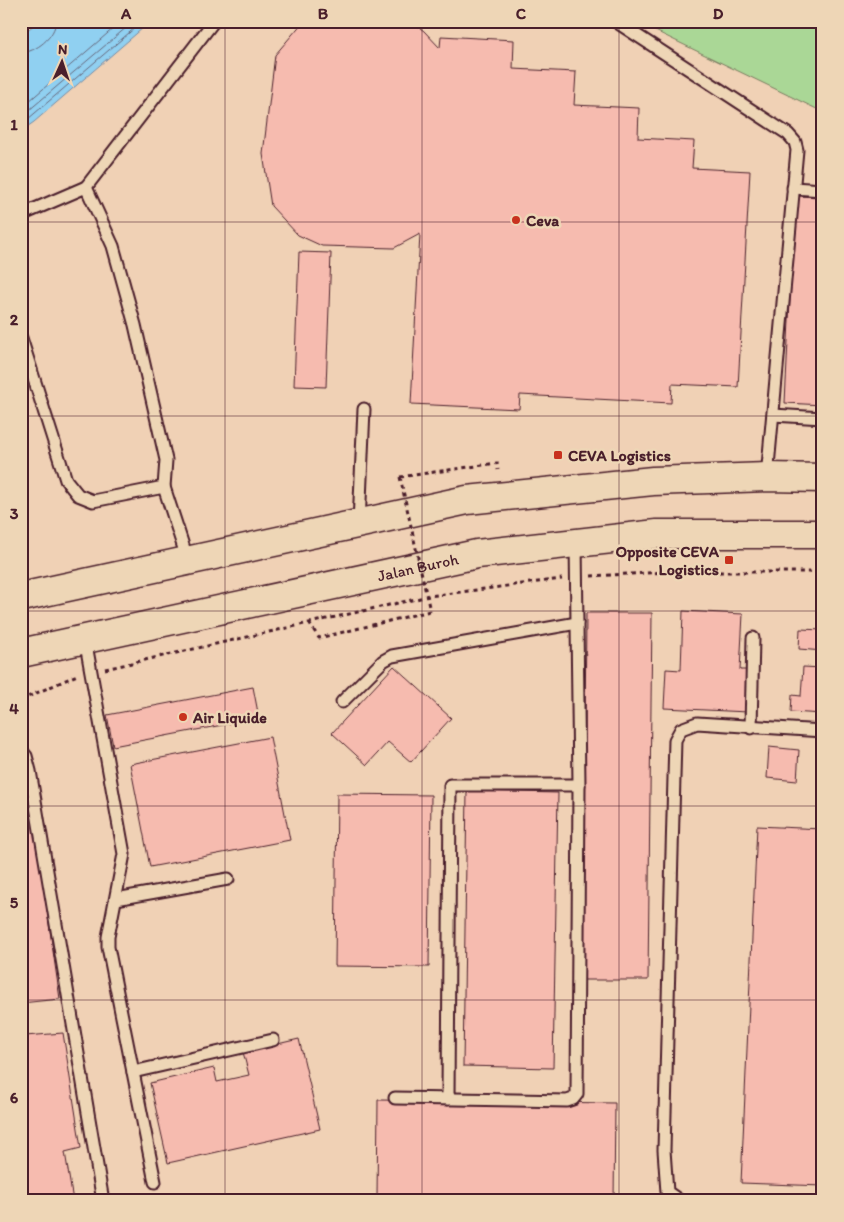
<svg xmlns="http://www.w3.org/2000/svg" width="844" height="1222" font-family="Itim,sans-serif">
<rect width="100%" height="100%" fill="#f0d1b5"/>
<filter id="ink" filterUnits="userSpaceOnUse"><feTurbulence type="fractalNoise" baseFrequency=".02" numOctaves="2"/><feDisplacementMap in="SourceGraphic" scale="10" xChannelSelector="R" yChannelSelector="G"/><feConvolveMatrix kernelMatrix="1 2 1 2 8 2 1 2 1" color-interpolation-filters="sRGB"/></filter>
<g filter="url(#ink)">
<polygon fill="#aad796" stroke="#7a7b60" points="640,21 823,21 823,112 645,26"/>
<polygon fill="#90d0f1" stroke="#7489a2" points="39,21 151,21 34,122 21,131 21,35"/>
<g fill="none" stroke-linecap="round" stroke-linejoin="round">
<g stroke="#66667a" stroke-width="1">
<path d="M21 53C36 52 55 37 56 21"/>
<polyline points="21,108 122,21"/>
<polyline points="21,117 134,21"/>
<polyline points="21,125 143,21"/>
</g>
</g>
<g fill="#f6bbaf" stroke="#4a1f2b">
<polygon points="411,21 424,31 440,48 441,36 514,40 513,69 576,72 574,105 639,108 638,138 694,141 692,168 750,171 738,387 672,384 671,403 520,395 519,409 411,404 420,234 394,248 322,246 298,235 271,206 263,154 275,55 303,22"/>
<polygon points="795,196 823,197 823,405 785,403"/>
<polygon points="299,252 331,253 326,387 294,386"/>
<polygon points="683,611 743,614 740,670 750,670 748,712 664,708 666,669 681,670"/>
<polygon points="586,613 652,613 648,980 583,980"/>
<polygon points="800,629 823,630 823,651 799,649"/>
<polygon points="394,666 451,718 411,762 388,742 367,765 332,733"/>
<polygon points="803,667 823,668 823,714 791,712 792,695 801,696"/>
<polygon points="253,687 259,718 113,746 107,715"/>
<polygon points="270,737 290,840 150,867 130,764"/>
<polygon points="769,747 799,750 797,781 767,778"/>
<polygon points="467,791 558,793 553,1068 463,1066"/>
<polygon points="337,794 431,795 429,967 335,966"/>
<polygon points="33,814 60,999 21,1003 21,816"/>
<polygon points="757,826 822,829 818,922 823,922 823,1186 741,1183"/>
<polygon points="21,1012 25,1036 63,1033 81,1148 65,1152 73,1201 21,1201"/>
<polygon points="299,1039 320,1129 168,1163 150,1083 214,1068 217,1082 249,1075 243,1052"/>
<polygon points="378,1100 615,1103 614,1201 377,1198"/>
</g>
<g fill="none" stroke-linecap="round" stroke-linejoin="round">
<defs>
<g id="lane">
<polyline points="615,21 788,134 795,142 797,150 767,477"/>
<polyline points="86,187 214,21"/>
<polyline points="793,188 823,190"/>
<polyline points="21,215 86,187 113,246 135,325 166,460 164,487"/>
<polyline points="21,338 66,480 78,495 93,501 164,487 188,561"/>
<polyline points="773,415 823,418"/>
<polyline points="359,524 364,409"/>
<polyline points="85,639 124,854 108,937 108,947 155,1182"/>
<polyline points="342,702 383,661 392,656 577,623"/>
<polyline points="751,728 753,638"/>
<polyline points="21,750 26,756 30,771 103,1201"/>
<polyline points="116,899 228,879"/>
<polyline points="133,1072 273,1040"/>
<polyline points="395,1098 567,1101 573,1099 577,1094 579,785 576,543"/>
<polyline points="448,1099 450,785 579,785"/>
<polyline points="680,1201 667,1192 664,1150 675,740 681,729 697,723 823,731"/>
</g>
<g id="primary">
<polyline points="21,597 467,500 653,481 767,477 823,478"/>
<path id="s1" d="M21 653 477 554 657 534H823"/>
</g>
</defs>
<use href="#lane" stroke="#4a1f2b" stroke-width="15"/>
<use href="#primary" stroke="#4a1f2b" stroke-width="31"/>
<g stroke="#4a1f2b" stroke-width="3" stroke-dasharray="4 4" stroke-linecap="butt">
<polyline points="400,477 497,463 498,470"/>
<polyline points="591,576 667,572 823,572"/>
<polyline points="309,623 319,638 430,611"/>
<polyline points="105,669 429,596 562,579"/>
<polyline points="21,700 77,675"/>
<polyline points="21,716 24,724 21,731"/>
</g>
<use href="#lane" stroke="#eed6b6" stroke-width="11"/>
<use href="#primary" stroke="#eed6b6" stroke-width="28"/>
<polyline stroke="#4a1f2b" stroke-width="3" stroke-dasharray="4 4" stroke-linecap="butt" points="400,477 430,611"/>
</g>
</g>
<path fill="none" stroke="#4a1f2b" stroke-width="1" stroke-opacity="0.55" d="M225 21V1201M422 21V1201M619 21V1201M21 222H823M21 416H823M21 611H823M21 806H823M21 1000H823"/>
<g fill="#c8321e" stroke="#eed6b6" stroke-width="2">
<circle cx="516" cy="220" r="5"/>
<rect x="553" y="450" width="10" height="10" rx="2.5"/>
<rect x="724" y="555" width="10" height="10" rx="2.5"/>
<circle cx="183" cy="717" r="5"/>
</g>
<g text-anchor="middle" stroke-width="5" stroke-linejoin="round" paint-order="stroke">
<g font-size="16" font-weight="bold" fill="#4a1f2b" stroke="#eed6b6" text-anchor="start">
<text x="526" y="226">Ceva</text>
<text x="568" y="461">CEVA Logistics</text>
<text x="719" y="557" text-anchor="end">Opposite CEVA<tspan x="719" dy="18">Logistics</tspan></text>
<text x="193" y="723">Air Liquide</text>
</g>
<g font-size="16" fill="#4a1f2b" stroke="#eed6b6">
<text dy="6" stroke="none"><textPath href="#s1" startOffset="406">Jalan Buroh</textPath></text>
</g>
</g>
<rect width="844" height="1222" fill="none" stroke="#eed6b6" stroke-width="55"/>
<g transform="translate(62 62) rotate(3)" stroke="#eed6b6" stroke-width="4" paint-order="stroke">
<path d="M0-4L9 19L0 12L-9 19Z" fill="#4a1f2b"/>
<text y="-8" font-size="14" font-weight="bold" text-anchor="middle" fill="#4a1f2b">N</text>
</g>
<rect x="28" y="28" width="788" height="1166" fill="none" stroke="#4a1f2b" stroke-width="2"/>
<g font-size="16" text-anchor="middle" font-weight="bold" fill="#4a1f2b">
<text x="126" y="19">A</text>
<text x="323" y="19">B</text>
<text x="521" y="19">C</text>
<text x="718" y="19">D</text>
<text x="14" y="130">1</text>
<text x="14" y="325">2</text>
<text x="14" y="519">3</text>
<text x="14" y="714">4</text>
<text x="14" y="908">5</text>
<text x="14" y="1103">6</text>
</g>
</svg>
